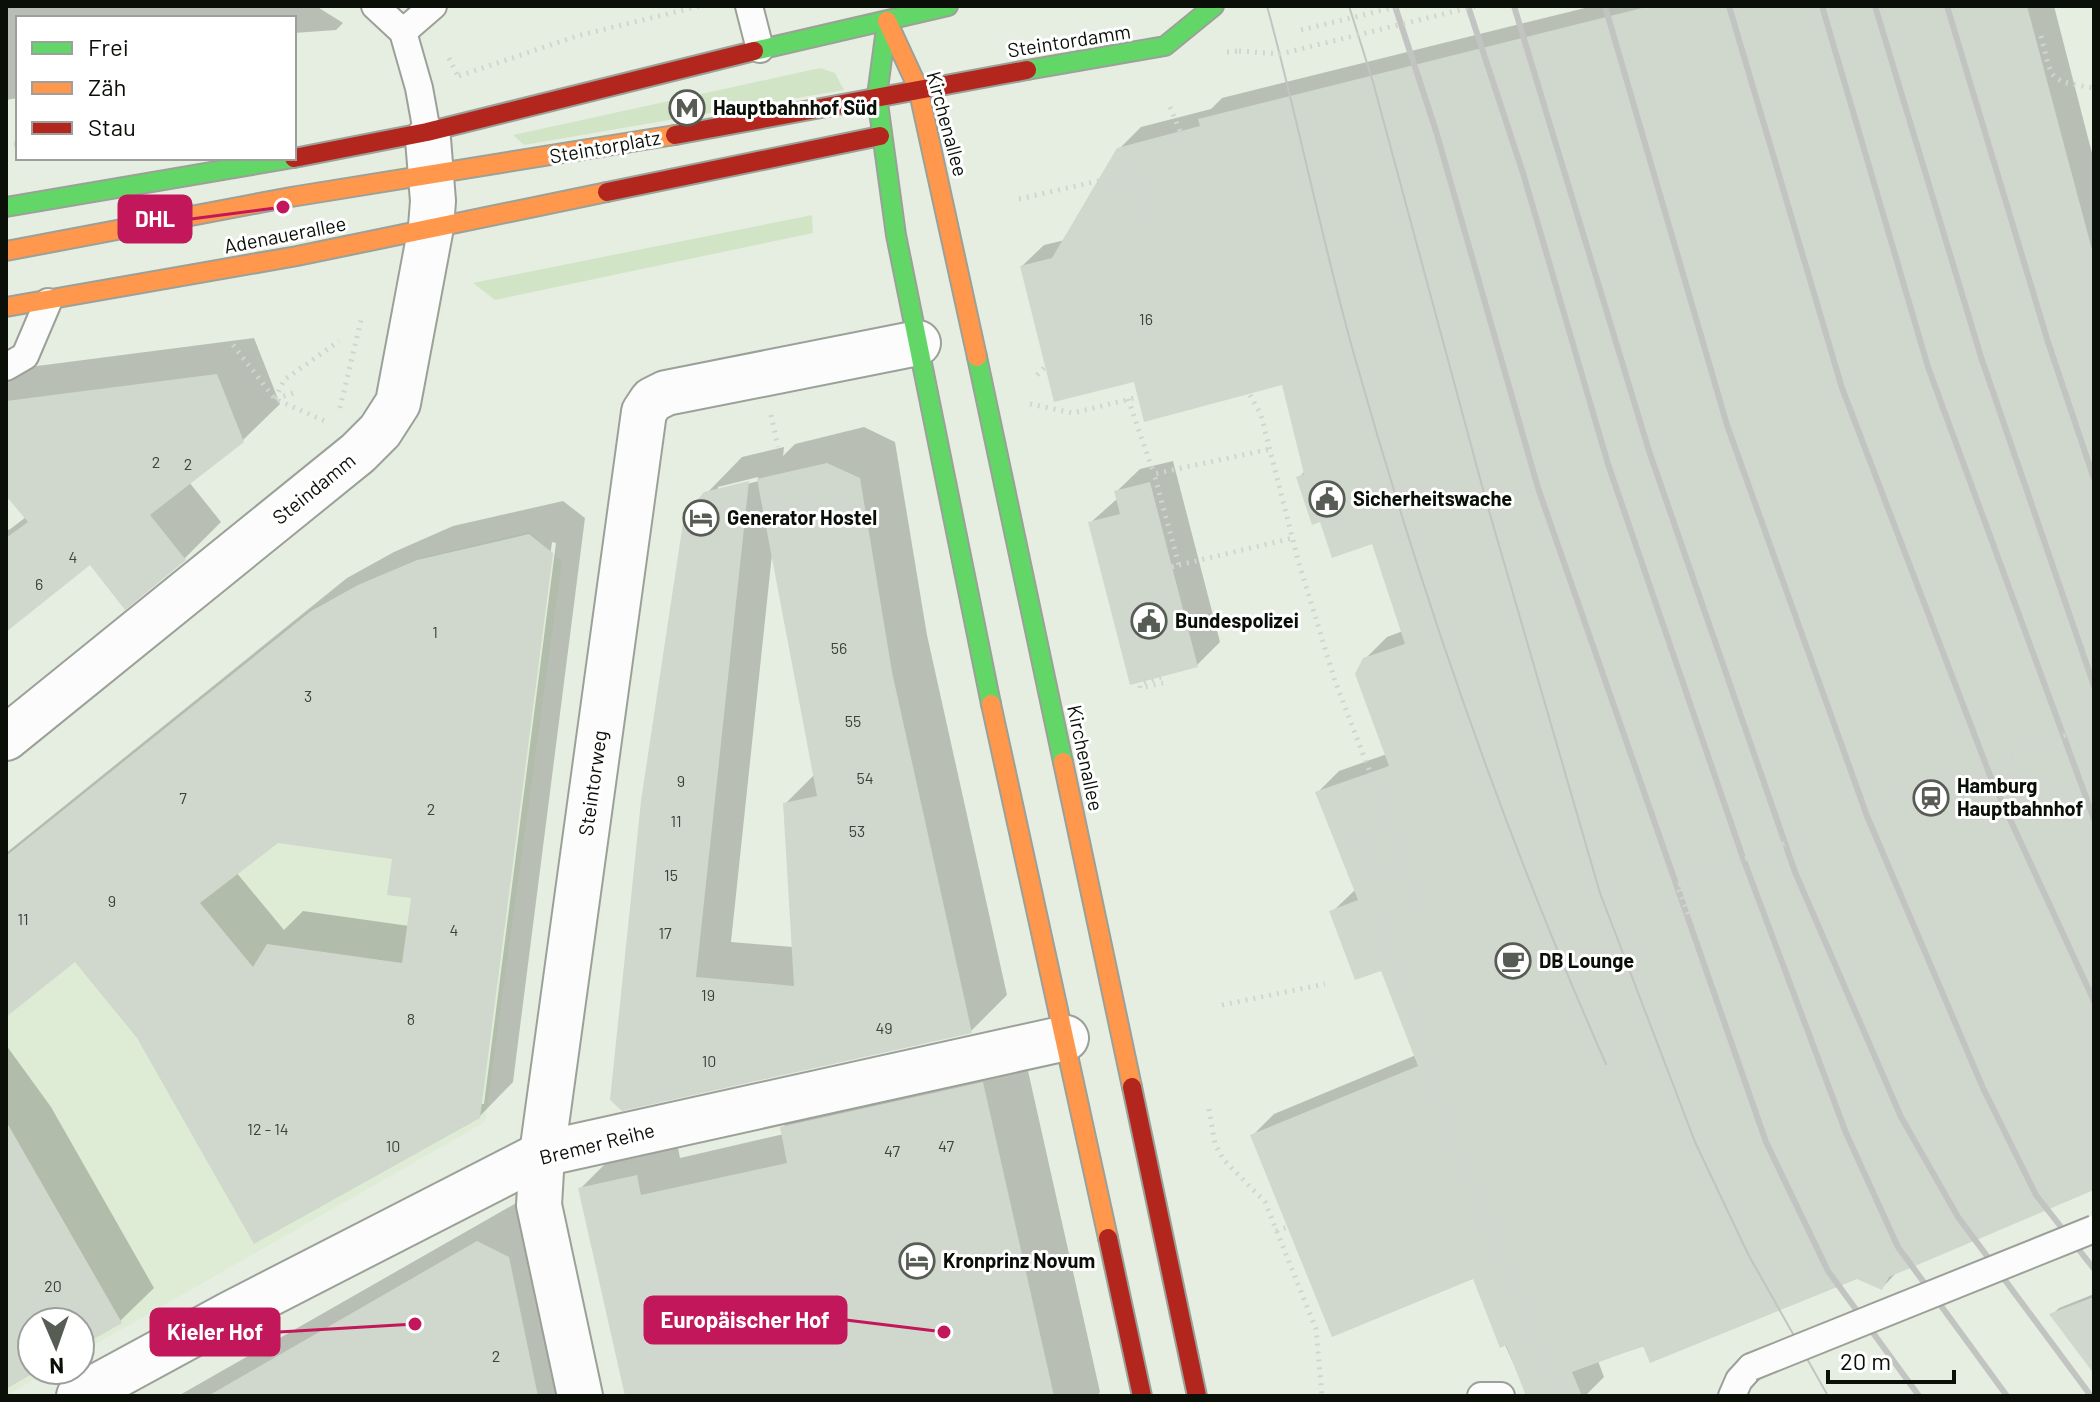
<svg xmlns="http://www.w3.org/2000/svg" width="2100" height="1402" font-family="Barlow,sans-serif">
<rect width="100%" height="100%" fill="#e6eee2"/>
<polygon fill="#deecd6" points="529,532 562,561 485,1122 80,1353 80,1322 32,1322 32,1370 50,1370 6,1396 6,854 311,609 417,559"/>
<g fill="#d2e4c6">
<polygon points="820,68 835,73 844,90 524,145 513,135"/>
<polygon points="812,215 813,233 495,300 473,283"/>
</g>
<g fill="#0003" fill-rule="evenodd">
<polygon points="6,6 316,6 343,23 336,30 294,33 294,18 18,18 18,98 6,100"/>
<polygon points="1593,6 2054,6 2094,161 2094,1187 1899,1270 1882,1288 1857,1277 1598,1361 1604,1377 1585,1396 1528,1396 1474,1276 1253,1135 1274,1114 1416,1055 1382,968 1332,912 1356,889 1318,792 1339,771 1387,754 1365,659 1387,637 1403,631 1374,542 1321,519 1298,478 1305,471 1284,382 1136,380 1022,266 1044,245 1065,240 1119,149 1141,127 1211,109 1222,98"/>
<polygon points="254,338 280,404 243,440 189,482 221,522 185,558 125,607 90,562 6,629 6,527 9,530 26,517 6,493 6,370"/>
<path d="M864 427 895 442 927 635 1007 995 971 1031 623 1108 706 494 742 457 784 447 783 456 795 444ZM758 477 759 481 718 491V487ZM772 554 815 774 785 804 793 947 731 942Z"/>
<polygon points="1173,461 1220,642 1197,665 1090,523 1118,498 1116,492 1140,469"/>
<path d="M563 501 585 518 513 1082 479 1117 75 959 6 1015V853L347 578 394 552 453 526ZM552 542 556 543 484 1104H480ZM277 841 395 857 413 896 409 926 303 911 284 930 236 872Z"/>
<polygon points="1022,1044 1100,1392 1097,1396 626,1396 580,1189 619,1150 676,1137 680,1158 784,1134 782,1128 821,1089"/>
<polygon points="6,1045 51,1107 154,1288 120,1321 80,1345 80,1322 32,1322 32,1370 35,1370 6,1387"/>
<polygon points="518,1202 587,1396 178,1396"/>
<polygon points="2094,1294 2094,1371 2052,1315 2059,1308"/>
</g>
<g fill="#d0d7cc" fill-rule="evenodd">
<polygon points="1650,6 2027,6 2094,257 2094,1190 1889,1277 1882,1290 1857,1279 1650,1363 1643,1346 1572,1372 1582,1396 1526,1396 1506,1345 1500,1348 1473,1279 1332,1337 1250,1135 1418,1066 1381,971 1355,980 1329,911 1358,900 1315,792 1389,766 1355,674 1363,658 1405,644 1372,544 1332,558 1320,522 1312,525 1296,477 1304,474 1282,385 1144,422 1134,382 1054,402 1020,266 1052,258 1117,148 1200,126 1198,119"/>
<polygon points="217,374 244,442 150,515 186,560 125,610 90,565 6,632 6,538 28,522 6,496 6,401"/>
<polygon points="827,463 860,478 892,672 972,1033 622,1111 610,1100 641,801 684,516 704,492 749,481 696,977 794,986 783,803 817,796 757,479"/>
<polygon points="1150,482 1198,667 1130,685 1088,522 1120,514 1114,491"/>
<path d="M529 534 553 553 480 1118 254 1244 137 1038 75 962 6 1017V856L311 611 358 585 417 560ZM278 843 392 859 387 895 411 898 402 963 267 944 253 967 200 903Z"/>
<polygon points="983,1082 1054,1396 625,1396 578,1188 637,1175 641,1195 787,1163 780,1127"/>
<polygon points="6,1121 122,1323 80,1347 80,1322 32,1322 32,1370 39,1370 6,1389"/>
<polygon points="477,1241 509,1257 538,1396 208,1396"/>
<polygon points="2094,1297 2094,1374 2049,1314"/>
</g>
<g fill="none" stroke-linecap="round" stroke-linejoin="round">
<defs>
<g id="lane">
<polyline points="375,6 403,32 419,88 427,132"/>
<polyline points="749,6 760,49"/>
<polyline points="403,32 433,6"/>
<polyline points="6,367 25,356 48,302"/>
<polyline points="1481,1396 1501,1396"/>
<polyline points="1732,1396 1739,1380 1751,1367"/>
</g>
<g id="street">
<polyline points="6,738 358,453 380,431 398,403 431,227 433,201 428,139"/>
<polyline points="79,1396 230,1314 542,1154 1066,1038"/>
<polyline points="580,1396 539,1205 542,1154 644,412 652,400 666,393 918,343"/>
</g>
<g id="fast">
<polyline points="887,21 877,96 896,235 991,704"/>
<polyline points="754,51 948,6"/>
<polyline points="1027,70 1165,46 1214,6"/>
<polyline points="6,207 293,158"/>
<polyline points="977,357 1063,762"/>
</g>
<g id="slow">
<polyline points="887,21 918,88 977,357"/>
<polyline points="6,251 291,197 675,135"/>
<polyline points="6,307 297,256 607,192"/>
<polyline points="991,704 1108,1238"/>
<polyline points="1063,762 1132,1087"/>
</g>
<g id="jam">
<polyline points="675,135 1027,70"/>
<polyline points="294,158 427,132 754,51"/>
<polyline points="607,192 880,136"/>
<polyline points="1132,1087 1197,1396"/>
<polyline points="1108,1238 1142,1396"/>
</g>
</defs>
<use href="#lane" stroke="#9ba198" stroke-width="30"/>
<use href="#street" stroke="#9ba198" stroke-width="48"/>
<use href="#fast" stroke="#9ba198" stroke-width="22"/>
<use href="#slow" stroke="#9ba198" stroke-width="22"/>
<use href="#jam" stroke="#9ba198" stroke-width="22"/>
<g stroke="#d2d4d0" stroke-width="5" stroke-dasharray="2 6" stroke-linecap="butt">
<path d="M2041 36C2053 82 2047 80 2094 88"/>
<polyline points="1227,52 1239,51"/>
<polyline points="449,58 458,76"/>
<polyline points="459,76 577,36 700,6"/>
<polyline points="1170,107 1180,131"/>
<polyline points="6,145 18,144"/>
<polyline points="1019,199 1125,175 1140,183 1151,223"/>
<polyline points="233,345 275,399 329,423"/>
<polyline points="1037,375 1045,367"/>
<polyline points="1250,395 1261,415 1298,560 1335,681 1423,911"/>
<polyline points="275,399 284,380 339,341"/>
<polyline points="276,399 293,393"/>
<polyline points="1128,399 1154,474"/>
<polyline points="1030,404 1073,413 1138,397"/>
<polyline points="340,408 362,316"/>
<polyline points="771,415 778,447"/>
<polyline points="1179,565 1293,538"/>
<polyline points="1172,567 1179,565 1154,474 1270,449"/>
<polyline points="1161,677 1140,684 1140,688 1163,683"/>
<polyline points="1363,826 1381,874"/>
<polyline points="1350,831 1368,879"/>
<polyline points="1382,926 1459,1158 1561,1396"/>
<polyline points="1222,1005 1325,984"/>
<polyline points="1209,1109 1215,1144 1223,1159 1265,1202 1316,1329 1322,1396"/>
<polyline points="1276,1231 1288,1227"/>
<polyline points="1423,1243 1428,1237"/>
</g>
<use href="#lane" stroke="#fbfcfb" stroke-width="26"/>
<use href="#street" stroke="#fbfcfb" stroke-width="44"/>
<use href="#fast" stroke="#63d668" stroke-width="18"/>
<use href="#slow" stroke="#ff974d" stroke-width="18"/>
<use href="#jam" stroke="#b3261e" stroke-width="18"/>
<g stroke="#c2c4c1" stroke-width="2">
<path d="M1267 6C1299 123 1322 242 1355 358 1423 599 1505 836 1606 1064"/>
<polyline points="1349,6 1373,82 1485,497 1600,893 1695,1142 1748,1254 1828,1396"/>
</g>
<g stroke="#c2c4c1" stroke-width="6">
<polyline points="1395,6 1436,131 1538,488 1766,1142 1828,1271 1919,1396"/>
<polyline points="1468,6 1523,173 1608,464 1743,858 1846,1133 1898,1247 2007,1396"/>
<polyline points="1514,6 1649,451 1795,872 1901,1117 1958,1217 2091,1396"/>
<polyline points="1605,6 1727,425 1867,816 1983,1088 2036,1195 2094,1269"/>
<polyline points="1729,6 1842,388 1991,778 2094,1001"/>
<polyline points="1822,6 1928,367 2094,819"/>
<polyline points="1875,6 1981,357 2094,686"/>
<polyline points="1947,6 2048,342 2094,479"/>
</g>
<defs>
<polyline id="lane-bridge" points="1751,1367 2094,1229"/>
</defs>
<use href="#lane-bridge" stroke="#9ba198" stroke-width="30" stroke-linecap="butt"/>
<g stroke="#d2d4d0" stroke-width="5" stroke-dasharray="2 6" stroke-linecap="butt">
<polyline points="1301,30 1400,6"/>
<polyline points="1239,51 1280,54 1476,6"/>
<polyline points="1884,804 2074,732 2080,749"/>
<polyline points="1688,914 1677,885 1820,830"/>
</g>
<use href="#lane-bridge" stroke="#fbfcfb" stroke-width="26"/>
</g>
<defs>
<symbol id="metro-ring" viewBox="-11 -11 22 22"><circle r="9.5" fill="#fff" stroke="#575d54" stroke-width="1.5"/><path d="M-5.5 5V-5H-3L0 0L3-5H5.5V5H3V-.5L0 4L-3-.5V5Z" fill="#575d54"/></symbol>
<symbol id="civic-ring" viewBox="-11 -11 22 22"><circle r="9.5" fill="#fff" stroke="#575d54" stroke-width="1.5"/><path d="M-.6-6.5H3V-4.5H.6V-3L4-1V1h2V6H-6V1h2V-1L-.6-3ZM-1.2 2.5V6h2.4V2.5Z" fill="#575d54"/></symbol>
<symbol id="hotel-ring" viewBox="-11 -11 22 22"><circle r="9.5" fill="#fff" stroke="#575d54" stroke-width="1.5"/><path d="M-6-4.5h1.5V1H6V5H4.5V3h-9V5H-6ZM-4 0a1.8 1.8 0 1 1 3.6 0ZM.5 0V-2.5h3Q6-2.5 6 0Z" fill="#575d54"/></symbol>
<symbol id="station-ring" viewBox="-11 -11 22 22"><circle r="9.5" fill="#fff" stroke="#575d54" stroke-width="1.5"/><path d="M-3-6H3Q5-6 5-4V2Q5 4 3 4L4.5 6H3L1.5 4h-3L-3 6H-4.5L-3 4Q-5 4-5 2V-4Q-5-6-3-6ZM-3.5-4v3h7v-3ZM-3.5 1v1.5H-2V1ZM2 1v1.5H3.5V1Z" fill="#575d54"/></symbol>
<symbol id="cafe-ring" viewBox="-11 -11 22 22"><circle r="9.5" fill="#fff" stroke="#575d54" stroke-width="1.5"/><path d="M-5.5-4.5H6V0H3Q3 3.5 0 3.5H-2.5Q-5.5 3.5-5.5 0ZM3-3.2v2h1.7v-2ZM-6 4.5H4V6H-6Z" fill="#575d54"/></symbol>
</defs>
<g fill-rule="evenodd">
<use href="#metro-ring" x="667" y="88" width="40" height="40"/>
<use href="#civic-ring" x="1307" y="479" width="40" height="40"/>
<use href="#hotel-ring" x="681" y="498" width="40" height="40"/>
<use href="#civic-ring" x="1129" y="601" width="40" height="40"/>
<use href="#station-ring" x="1911" y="778" width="40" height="40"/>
<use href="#cafe-ring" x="1493" y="941" width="40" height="40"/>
<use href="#hotel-ring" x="897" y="1241" width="40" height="40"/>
</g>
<g text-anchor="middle" stroke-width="6" stroke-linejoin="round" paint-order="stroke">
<g font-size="16" fill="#3c4239">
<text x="1146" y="325">16</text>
<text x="156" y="468">2</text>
<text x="188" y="470">2</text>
<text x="73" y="563">4</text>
<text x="39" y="590">6</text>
<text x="435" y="638">1</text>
<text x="839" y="654">56</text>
<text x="308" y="702">3</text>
<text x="853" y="727">55</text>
<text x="865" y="784">54</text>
<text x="681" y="787">9</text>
<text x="183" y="804">7</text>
<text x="431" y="815">2</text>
<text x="676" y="827">11</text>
<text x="857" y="837">53</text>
<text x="671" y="881">15</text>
<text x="112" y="907">9</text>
<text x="23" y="925">11</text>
<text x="454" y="936">4</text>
<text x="665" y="939">17</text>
<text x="708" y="1001">19</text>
<text x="411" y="1025">8</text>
<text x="884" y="1034">49</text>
<text x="709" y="1067">10</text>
<text x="268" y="1135">12 - 14</text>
<text x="393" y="1152">10</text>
<text x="946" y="1152">47</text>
<text x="892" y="1157">47</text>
<text x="53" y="1292">20</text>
<text x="496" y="1362">2</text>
</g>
<g font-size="20" fill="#0a0f07" stroke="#fff">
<text transform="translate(1069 41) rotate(-9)" y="7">Steintordamm</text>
<text transform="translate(947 124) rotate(75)" y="7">Kirchenallee</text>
<text transform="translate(605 147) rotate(-10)" y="7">Steintorplatz</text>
<text transform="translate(285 235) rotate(-11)" y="7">Adenauerallee</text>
<text transform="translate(314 489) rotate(-39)" y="7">Steindamm</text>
<text transform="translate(1085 758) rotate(78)" y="7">Kirchenallee</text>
<text transform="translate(593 783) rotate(-82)" y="7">Steintorweg</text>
<text transform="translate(597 1144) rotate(-14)" y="7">Bremer Reihe</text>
</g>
<g font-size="20" font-weight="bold" fill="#0a0f07" stroke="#fff" text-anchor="start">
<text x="713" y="115">Hauptbahnhof Süd</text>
<text x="1353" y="506">Sicherheitswache</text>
<text x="727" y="525">Generator Hostel</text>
<text x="1175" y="628">Bundespolizei</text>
<text x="1957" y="793">Hamburg<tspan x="1957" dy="23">Hauptbahnhof</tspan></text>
<text x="1539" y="968">DB Lounge</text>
<text x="943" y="1268">Kronprinz Novum</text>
</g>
</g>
<path fill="none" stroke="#c2185b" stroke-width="3" d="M283 207L191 219M944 1332L846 1320M415 1324L279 1332"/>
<g fill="#c2185b" stroke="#fff" stroke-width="3">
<circle cx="283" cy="207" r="8"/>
<circle cx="944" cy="1332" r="8"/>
<circle cx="415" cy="1324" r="8"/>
</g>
<g fill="#c2185b" stroke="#c2185b" stroke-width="3">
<rect x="119" y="196" width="72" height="46" rx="8"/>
<rect x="645" y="1297" width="201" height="46" rx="8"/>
<rect x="151" y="1309" width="128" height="46" rx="8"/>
</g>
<g font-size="22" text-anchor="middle" font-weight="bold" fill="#fff">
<text x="155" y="227">DHL</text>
<text x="745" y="1328">Europäischer Hof</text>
<text x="215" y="1340">Kieler Hof</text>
</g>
<rect width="2100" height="1402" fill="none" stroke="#0a0f07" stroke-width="16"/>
<rect x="16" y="16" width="280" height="144" fill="#ffffff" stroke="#9d9f9c" stroke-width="2"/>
<rect x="32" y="42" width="40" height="12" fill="#63d668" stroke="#9d9f9c" stroke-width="2"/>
<text x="88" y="56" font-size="24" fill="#0a0f07">Frei</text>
<rect x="32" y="82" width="40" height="12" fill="#ff974d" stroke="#9d9f9c" stroke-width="2"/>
<text x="88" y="96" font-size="24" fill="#0a0f07">Zäh</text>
<rect x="32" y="122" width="40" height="12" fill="#b3261e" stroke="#9d9f9c" stroke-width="2"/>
<text x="88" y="136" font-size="24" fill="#0a0f07">Stau</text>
<g transform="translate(56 1346) rotate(178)"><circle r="38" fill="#ffffff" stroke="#9d9f9c" stroke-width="2"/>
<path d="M0-6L14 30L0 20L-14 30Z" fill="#575d54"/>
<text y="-12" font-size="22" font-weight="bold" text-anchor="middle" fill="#0a0f07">N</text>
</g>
<path d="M1828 1370v12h126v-12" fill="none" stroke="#0a0f07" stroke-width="4"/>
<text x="1840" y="1370" font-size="24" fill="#0a0f07" stroke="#ffffff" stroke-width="6" paint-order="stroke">20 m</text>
</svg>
